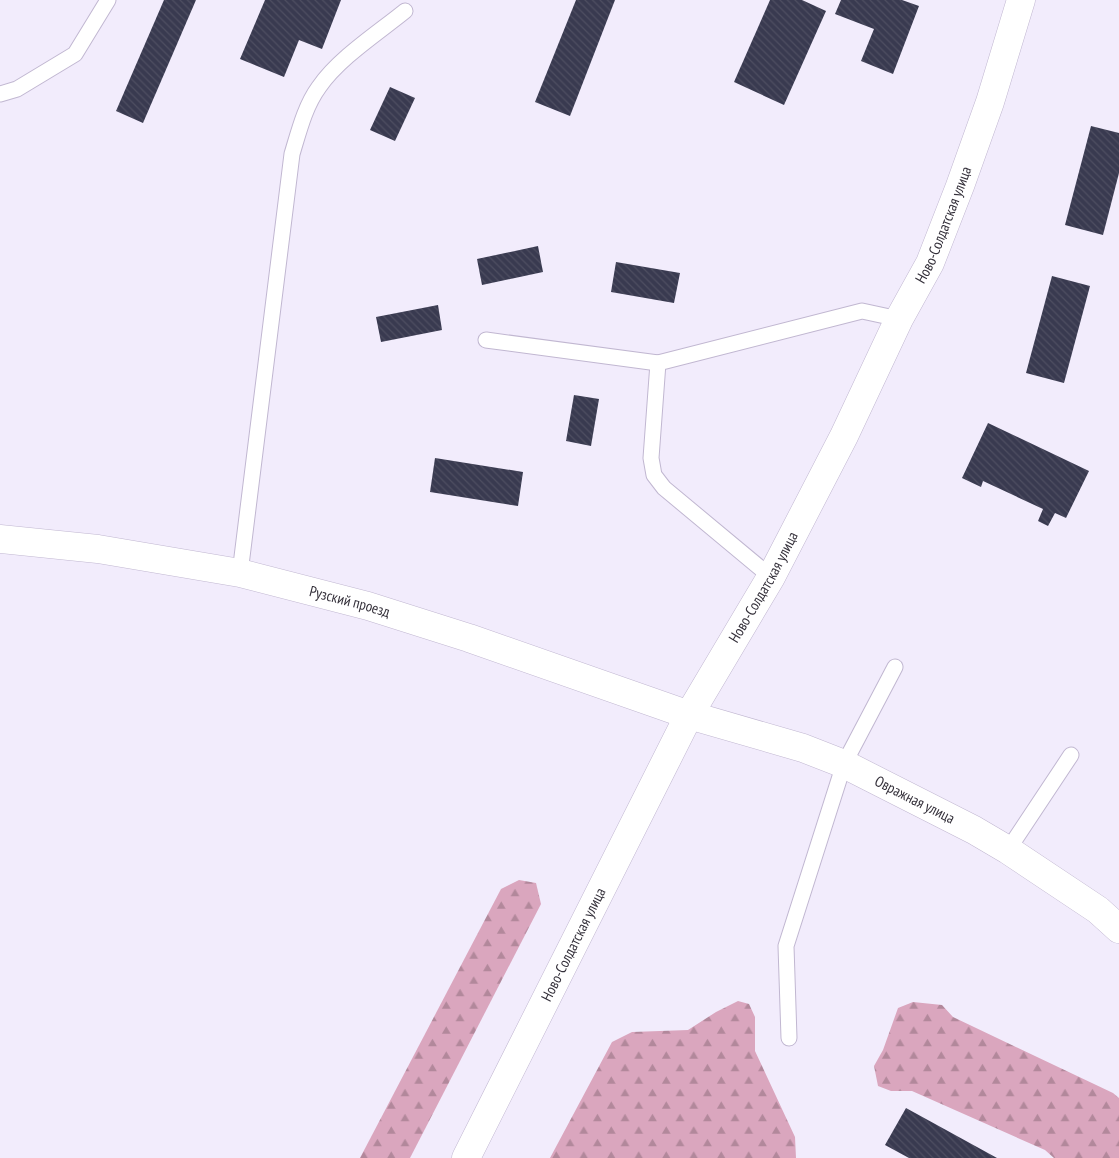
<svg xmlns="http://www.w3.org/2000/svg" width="1119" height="1158" font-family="'PT Sans Narrow',sans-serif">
<defs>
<pattern id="forest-firs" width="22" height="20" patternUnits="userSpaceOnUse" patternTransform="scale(1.25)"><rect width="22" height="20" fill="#daa6be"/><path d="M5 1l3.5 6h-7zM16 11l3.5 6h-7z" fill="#b2889b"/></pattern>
<pattern id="building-back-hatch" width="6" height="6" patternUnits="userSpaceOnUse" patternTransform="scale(1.25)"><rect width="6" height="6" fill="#393a50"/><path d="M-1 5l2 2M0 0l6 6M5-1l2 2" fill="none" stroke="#4e4e61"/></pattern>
</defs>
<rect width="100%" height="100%" fill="#f2ecfc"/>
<g fill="url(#forest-firs)">
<polygon points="519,880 536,883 541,904 410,1158 360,1158 501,889"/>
<polygon points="738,1001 749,1004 755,1017 755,1051 795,1137 796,1158 550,1158 612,1042 632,1032 688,1030 716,1012"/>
<polygon points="913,1002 942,1005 953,1017 1113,1093 1119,1098 1119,1158 1054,1158 1045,1150 912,1091 891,1091 878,1086 874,1066 883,1050 898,1008"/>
</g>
<g fill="url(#building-back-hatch)">
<polygon points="164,0 196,0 143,123 116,111"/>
<polygon points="265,0 341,0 322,49 299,40 284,77 240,59"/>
<polygon points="576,0 615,0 570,116 535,102"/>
<polygon points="770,0 802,0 826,11 784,105 734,82"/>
<polygon points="841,0 902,0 919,6 893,74 861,61 874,29 835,14"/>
<polygon points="390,87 415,98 395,141 370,130"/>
<polygon points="1091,126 1119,133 1119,173 1103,235 1065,225"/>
<polygon points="538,246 543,272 482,285 477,259"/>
<polygon points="616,262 680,273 674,303 611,292"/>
<polygon points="1052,276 1090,286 1064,383 1026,373"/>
<polygon points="438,305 442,330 381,342 376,317"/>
<polygon points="574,395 599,399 591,446 566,441"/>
<polygon points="988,423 1089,471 1066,518 1055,513 1048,526 1038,521 1043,509 983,481 981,487 962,478"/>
<polygon points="435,458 523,472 518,506 430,492"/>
<polygon points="906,1108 997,1158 909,1158 885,1145"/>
</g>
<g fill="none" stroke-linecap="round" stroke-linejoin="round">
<defs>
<g id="service">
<polyline points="0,94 17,89 75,54 108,0"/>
<polyline points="486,340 658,363"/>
<path d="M240 573 292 154C299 131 305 106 319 87 339 58 378 33 405 11"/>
<polyline points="771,577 664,488 654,475 651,458 658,363 862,311 899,319"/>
<polyline points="1008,850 1071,755"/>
<polyline points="789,1038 786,946 844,764 895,667"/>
</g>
<g id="minor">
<path id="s1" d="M689 715 803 748 844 764 974 830 1008 850 1098 910 1119 929"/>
</g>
<g id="tertiary">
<path id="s2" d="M0 539 98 549 240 573 368 606 469 638 689 715"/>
</g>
<g id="primary">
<path id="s3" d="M466 1158 689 715 771 577 844 436 899 319 930 263 960 186 990 102 1021 0"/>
</g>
</defs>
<use href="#service" stroke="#c1b7d1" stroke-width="17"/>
<use href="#minor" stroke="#c1b7d1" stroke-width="29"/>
<use href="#tertiary" stroke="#c1b7d1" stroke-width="29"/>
<use href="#primary" stroke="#c1b7d1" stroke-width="29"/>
<use href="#service" stroke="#fff" stroke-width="15"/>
<use href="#minor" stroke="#fff" stroke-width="28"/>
<use href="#tertiary" stroke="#fff" stroke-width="28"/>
<use href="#primary" stroke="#fff" stroke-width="28"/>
</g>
<g text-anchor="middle" stroke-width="5" stroke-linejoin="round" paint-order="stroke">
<g font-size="15" fill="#34303a" stroke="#f2ecfc">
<text dy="5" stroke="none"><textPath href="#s3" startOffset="1049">Ново-Солдатская улица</textPath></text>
<text dy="5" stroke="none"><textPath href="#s3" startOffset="644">Ново-Солдатская улица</textPath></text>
<text dy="5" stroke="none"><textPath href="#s2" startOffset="356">Рузский проезд</textPath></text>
<text dy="5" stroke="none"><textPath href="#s1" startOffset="242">Овражная улица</textPath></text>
<text dy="5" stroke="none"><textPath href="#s3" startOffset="239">Ново-Солдатская улица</textPath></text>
</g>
</g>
</svg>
